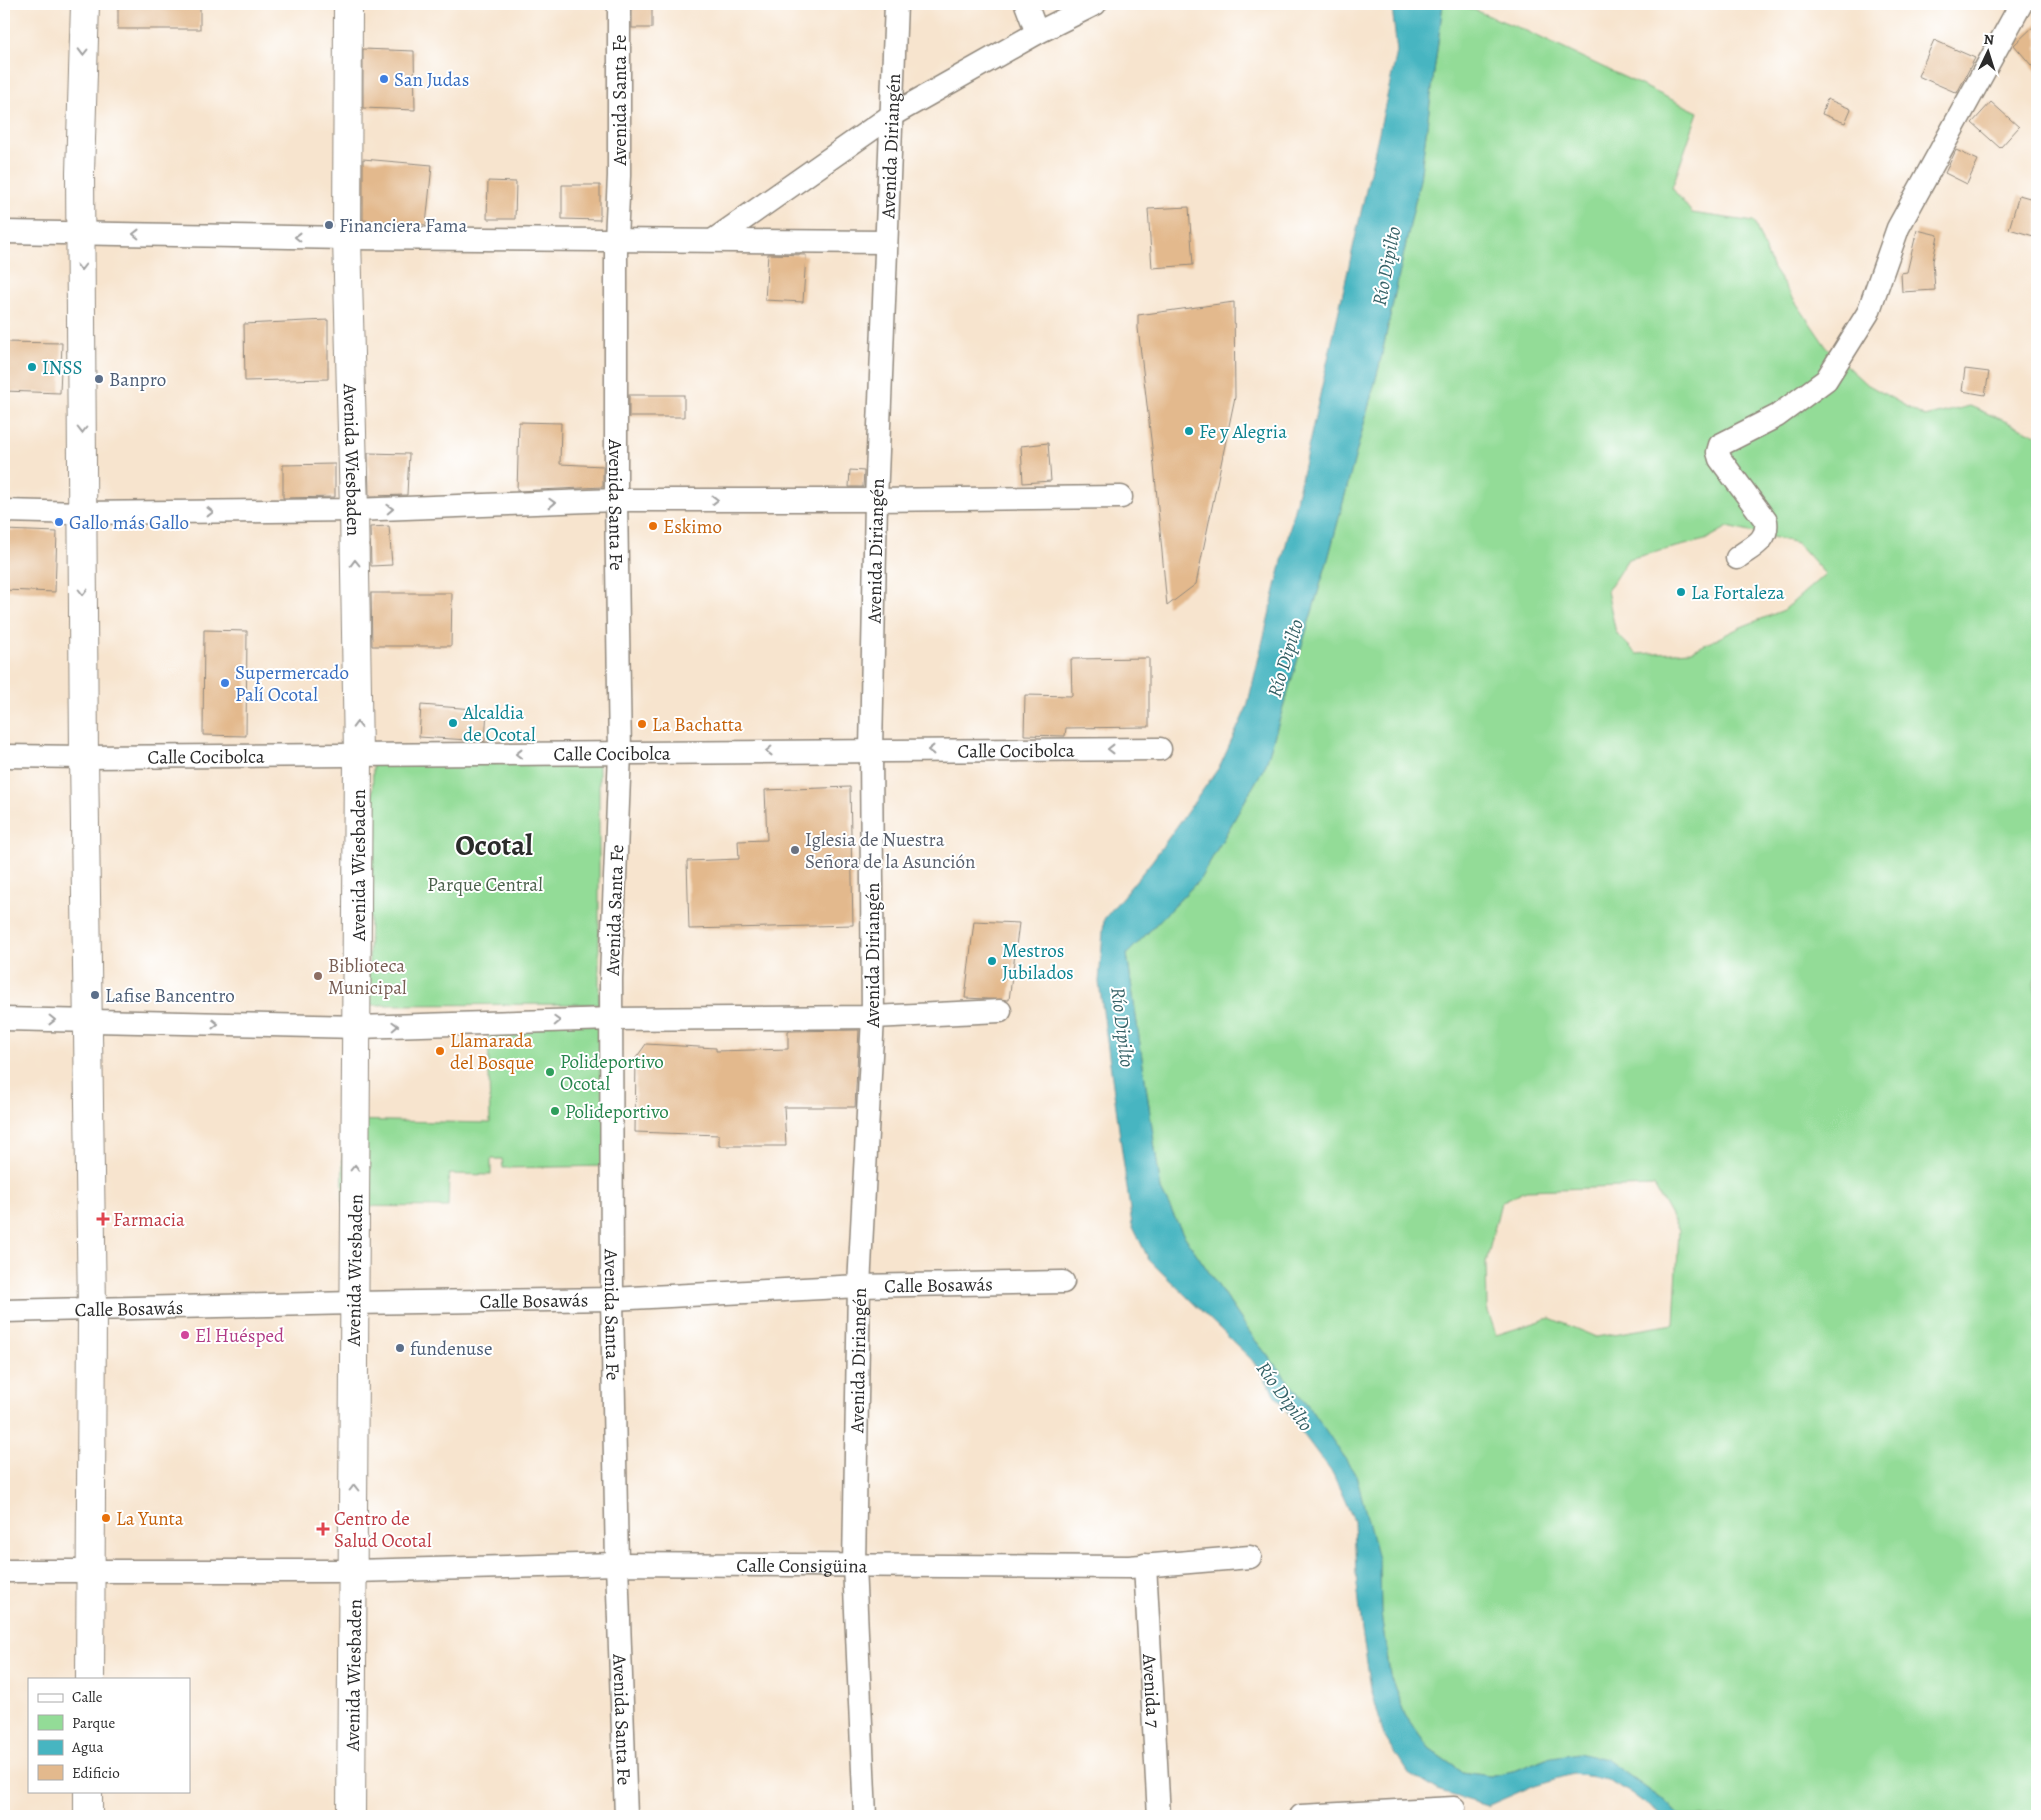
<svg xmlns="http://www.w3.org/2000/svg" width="2041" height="1820" font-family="Alegreya,serif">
<rect width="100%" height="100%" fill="#fff"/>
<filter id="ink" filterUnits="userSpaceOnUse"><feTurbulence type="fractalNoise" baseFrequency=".02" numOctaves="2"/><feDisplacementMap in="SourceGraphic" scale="10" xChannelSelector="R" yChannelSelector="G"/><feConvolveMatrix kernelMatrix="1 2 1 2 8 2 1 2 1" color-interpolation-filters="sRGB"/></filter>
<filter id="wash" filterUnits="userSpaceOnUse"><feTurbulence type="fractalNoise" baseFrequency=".0096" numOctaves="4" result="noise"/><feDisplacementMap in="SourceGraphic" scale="20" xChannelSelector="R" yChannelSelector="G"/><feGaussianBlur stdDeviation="1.12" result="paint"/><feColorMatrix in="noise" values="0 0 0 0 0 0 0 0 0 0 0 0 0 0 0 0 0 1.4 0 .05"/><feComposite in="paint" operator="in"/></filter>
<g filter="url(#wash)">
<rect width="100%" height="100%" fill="#f7e4ce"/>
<g fill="#93dc97" stroke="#5f8461" fill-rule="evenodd">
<path d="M1443 4H1459L1522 29 1698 112 1672 188 1692 213 1754 222 1773 269 1827 348 1865 383 1925 417 1970 406 2037 435V971L2034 983 2037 1000V1816H1679L1666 1802 1606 1759 1546 1758 1517 1770 1490 1776 1462 1772 1429 1749 1405 1715 1390 1675 1381 1614 1380 1567 1314 1413 1255 1340 1183 1234 1161 1190 1127 954 1200 879 1266 764 1328 559 1379 367 1420 179ZM1728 527 1797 543 1825 574 1784 610 1741 627 1692 651 1637 654 1616 633 1607 591 1628 559 1705 540ZM1654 1186 1679 1230 1674 1324 1596 1337 1550 1318 1496 1335 1487 1308 1486 1263 1501 1202 1526 1190Z"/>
<polygon points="599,763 599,1004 368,1005 373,764"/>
<polygon points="611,1019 609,1166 503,1168 502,1159 491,1159 491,1175 449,1174 448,1207 343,1206 342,1120 490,1123 488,1021"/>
</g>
<polygon fill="#47b5c1" stroke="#397076" points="1383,4 1443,4 1420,179 1379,367 1328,559 1266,764 1200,879 1127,954 1161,1190 1183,1234 1255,1340 1314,1413 1356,1475 1380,1567 1381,1614 1390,1675 1405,1715 1429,1749 1462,1772 1490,1776 1517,1770 1546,1758 1577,1753 1606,1759 1666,1802 1679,1816 1662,1816 1632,1794 1602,1778 1573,1774 1535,1785 1487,1806 1437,1791 1407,1772 1384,1736 1371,1688 1362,1631 1356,1575 1354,1521 1333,1474 1292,1419 1252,1360 1149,1260 1132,1225 1099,982 1104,919 1152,861 1220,766 1247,707 1292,519 1397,52 1392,7"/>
<g id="blocks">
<g fill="#e3b98d">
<rect x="118" y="4" width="82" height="25"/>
<rect x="632" y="4" width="20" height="24"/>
<polygon points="2037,23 2037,72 2014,45"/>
<polygon points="1934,40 1975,58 1957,93 1918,76"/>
<polygon points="363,49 414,51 415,110 363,108"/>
<polygon points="1827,99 1851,109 1845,123 1822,114"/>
<polygon points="1991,102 2019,127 2000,148 1972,123"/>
<polygon points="1956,150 1978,160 1967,184 1945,173"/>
<polygon points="363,159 432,165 426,225 363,220"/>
<polygon points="488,181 516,182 515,219 487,219"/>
<polygon points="562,185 600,185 600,220 562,219"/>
<polygon points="2019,195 2037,200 2037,237 2009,229"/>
<polygon points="1189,207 1193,265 1152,268 1148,209"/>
<polygon points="1917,230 1938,235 1933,261 1935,290 1902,292 1901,273 1907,272"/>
<polygon points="768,254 806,255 803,302 765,300"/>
<polygon points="1234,302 1235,397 1196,584 1167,606 1154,465 1138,328 1138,315"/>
<polygon points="328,320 328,379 245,381 244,324"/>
<polygon points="4,342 62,343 60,393 4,391"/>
<polygon points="1965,369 1989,372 1985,395 1962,391"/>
<rect x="629" y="395" width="55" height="22"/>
<polygon points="519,422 561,423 560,464 603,466 603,487 517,491"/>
<polygon points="1048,443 1051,481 1023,483 1021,446"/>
<polygon points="368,453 409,454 407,495 369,496"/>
<polygon points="335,464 335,497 283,498 283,465"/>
<polygon points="850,470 864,471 863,487 849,487"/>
<polygon points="389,526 392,565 371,566 370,527"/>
<polygon points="4,530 57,532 55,592 4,590"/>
<polygon points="371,593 452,593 451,646 372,646"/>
<polygon points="204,630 247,631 246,736 203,735"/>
<polygon points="1149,658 1149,727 1066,728 1065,736 1024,735 1025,695 1072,696 1071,659"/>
<polygon points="421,705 487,710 485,741 419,737"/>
<polygon points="850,787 853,925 689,929 687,861 739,859 738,841 767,840 765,790"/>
<polygon points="974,921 1019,923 1009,1000 965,998"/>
<polygon points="859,1030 855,1107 784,1107 786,1146 719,1146 719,1135 635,1132 636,1058 646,1044 716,1048 716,1051 788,1049 788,1031"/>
</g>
</g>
</g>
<g filter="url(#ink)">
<use href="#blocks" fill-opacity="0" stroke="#91887c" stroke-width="1"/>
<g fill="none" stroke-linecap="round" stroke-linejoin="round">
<defs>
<g id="minor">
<path id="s1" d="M619 4V176L616 239V500L620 753 611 978 612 1299 617 1564 626 1816"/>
<polyline points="1026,4 1037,33"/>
<polyline points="4,232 347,238 886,242"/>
<polyline points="715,239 892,115 1037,33 1095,4"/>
<polyline points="4,511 83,513 354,510 616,500 876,500 1121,497"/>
<path d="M1737 558C1751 547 1769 541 1766 521L1720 459 1718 452 1720 445 1777 416 1826 380 1868 313 1898 228 2021 4"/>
<path id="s2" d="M4 756 84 757 1160 749"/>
<polyline points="4,1019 358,1027 611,1019 873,1017 1000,1011"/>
<path id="s3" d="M4 1311 353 1303 612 1299 859 1286 1063 1282"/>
<path id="s4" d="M1145 1565 1159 1816"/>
<path id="s5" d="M4 1571H354L617 1564 1129 1567 1250 1557"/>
<path id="s6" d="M865 1816 854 1565 859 1286 873 1017 871 750 876 500 896 4"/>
<polyline points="1301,1816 1454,1808"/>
</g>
<g id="tertiary">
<polyline points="85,4 80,173 84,757 92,1310 90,1679"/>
<path id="s7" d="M348 4 347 238 354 510 358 755 351 1816"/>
<polyline points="88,1816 88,1791"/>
</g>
</defs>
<use href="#minor" stroke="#91887c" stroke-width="25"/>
<use href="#tertiary" stroke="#91887c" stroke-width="30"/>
<use href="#minor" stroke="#fff" stroke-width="22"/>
<use href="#tertiary" stroke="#fff" stroke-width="28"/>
</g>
<defs><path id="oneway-chevron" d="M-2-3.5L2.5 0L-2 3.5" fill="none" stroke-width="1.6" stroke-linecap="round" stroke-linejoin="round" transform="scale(1.25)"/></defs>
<g stroke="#a0a0a0">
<use href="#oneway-chevron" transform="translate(83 52) rotate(91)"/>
<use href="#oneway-chevron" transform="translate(136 234) rotate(-179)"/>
<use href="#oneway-chevron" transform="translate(298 237) rotate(-179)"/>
<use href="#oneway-chevron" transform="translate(81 267) rotate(90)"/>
<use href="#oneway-chevron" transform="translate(82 430) rotate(90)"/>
<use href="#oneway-chevron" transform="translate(715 500)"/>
<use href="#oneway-chevron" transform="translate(552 503) rotate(-2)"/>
<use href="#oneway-chevron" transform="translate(390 509) rotate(-2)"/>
<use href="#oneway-chevron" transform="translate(210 512)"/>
<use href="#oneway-chevron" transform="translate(355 563) rotate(-91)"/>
<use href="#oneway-chevron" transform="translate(83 592) rotate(90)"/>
<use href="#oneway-chevron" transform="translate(357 725) rotate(-91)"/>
<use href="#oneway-chevron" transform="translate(1111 749) rotate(180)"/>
<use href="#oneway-chevron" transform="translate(931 750) rotate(180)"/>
<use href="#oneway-chevron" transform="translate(769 751) rotate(179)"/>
<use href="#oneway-chevron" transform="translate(519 754) rotate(180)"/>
<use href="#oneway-chevron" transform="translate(52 1020) rotate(1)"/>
<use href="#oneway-chevron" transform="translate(557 1021) rotate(-2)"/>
<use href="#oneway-chevron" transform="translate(215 1024) rotate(1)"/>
<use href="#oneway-chevron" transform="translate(395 1026) rotate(-2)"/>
<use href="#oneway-chevron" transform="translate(355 1168) rotate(-89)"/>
<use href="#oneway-chevron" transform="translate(354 1488) rotate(-90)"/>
</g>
</g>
<g fill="#3f7fe0" stroke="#fff" stroke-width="2">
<circle cx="384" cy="79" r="5"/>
<circle cx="59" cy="522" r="5"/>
<circle cx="225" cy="683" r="5"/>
</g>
<g fill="#5c6f8a" stroke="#fff" stroke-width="2">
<circle cx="329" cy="225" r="5"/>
<circle cx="99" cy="379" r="5"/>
<circle cx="95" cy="995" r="5"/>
<circle cx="400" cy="1348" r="5"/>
</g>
<g fill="#0f9aa8" stroke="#fff" stroke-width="2">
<circle cx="32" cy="367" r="5"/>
<circle cx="1189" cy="431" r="5"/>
<circle cx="1681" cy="592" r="5"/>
<circle cx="453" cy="723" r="5"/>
<circle cx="992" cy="961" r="5"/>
</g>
<g fill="#e8710a" stroke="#fff" stroke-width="2">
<circle cx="653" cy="526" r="5"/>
<circle cx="642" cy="724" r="5"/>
<circle cx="440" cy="1051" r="5"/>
<circle cx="106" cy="1518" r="5"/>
</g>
<circle fill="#6b7280" stroke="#fff" stroke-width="2" cx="795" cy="850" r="5"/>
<circle fill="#8d6e63" stroke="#fff" stroke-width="2" cx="318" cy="976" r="5"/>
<g fill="#2e9e5b" stroke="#fff" stroke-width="2">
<circle cx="550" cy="1072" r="5"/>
<circle cx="555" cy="1111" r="5"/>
</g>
<g fill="#e0444e" stroke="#fff" stroke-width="2">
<path d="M100.5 1211.5h5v5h5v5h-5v5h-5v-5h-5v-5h5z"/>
<path d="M320.5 1521.5h5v5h5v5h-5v5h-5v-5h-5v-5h5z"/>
</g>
<circle fill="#d1479c" stroke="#fff" stroke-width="2" cx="185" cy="1335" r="5"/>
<g text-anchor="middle" stroke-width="4" stroke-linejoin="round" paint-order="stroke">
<g font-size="19" fill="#366cbe" stroke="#fff" text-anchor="start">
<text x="394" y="86">San Judas</text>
<text x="69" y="529">Gallo más Gallo</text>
<text x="235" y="679">Supermercado<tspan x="235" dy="22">Palí Ocotal</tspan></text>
</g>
<g font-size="19" fill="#2b2b2b" stroke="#fff">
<text transform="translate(619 100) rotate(-90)" y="7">Avenida Santa Fe</text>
<text dy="7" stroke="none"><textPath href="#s6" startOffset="1671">Avenida Diriangén</textPath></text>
<text dy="7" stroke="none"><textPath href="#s7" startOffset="456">Avenida Wiesbaden</textPath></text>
<text dy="7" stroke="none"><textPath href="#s1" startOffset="501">Avenida Santa Fe</textPath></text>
<text dy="7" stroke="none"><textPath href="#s6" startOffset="1266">Avenida Diriangén</textPath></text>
<text dy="7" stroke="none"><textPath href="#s2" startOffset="1012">Calle Cocibolca</textPath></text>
<text dy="7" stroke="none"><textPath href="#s2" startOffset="608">Calle Cocibolca</textPath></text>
<text dy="7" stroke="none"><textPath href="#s2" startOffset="202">Calle Cocibolca</textPath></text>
<text transform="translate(358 865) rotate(-90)" y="7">Avenida Wiesbaden</text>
<text transform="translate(614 910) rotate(-88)" y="7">Avenida Santa Fe</text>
<text transform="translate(872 955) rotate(-90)" y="7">Avenida Diriangén</text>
<text transform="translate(354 1270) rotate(-89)" y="7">Avenida Wiesbaden</text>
<text dy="7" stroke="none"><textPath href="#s3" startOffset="935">Calle Bosawás</textPath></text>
<text dy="7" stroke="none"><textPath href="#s3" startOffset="530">Calle Bosawás</textPath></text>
<text dy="7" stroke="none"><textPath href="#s3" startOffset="125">Calle Bosawás</textPath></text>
<text dy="7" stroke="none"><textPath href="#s1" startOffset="1311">Avenida Santa Fe</textPath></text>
<text dy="7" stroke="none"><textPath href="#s6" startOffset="456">Avenida Diriangén</textPath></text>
<text dy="7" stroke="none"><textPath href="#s5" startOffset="798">Calle Consigüina</textPath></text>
<text transform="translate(353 1675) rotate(-89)" y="7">Avenida Wiesbaden</text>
<text dy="7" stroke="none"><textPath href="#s4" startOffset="126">Avenida 7</textPath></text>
<text dy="7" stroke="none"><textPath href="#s1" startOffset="1716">Avenida Santa Fe</textPath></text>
</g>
<g font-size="19" fill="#4e5e75" stroke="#fff" text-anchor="start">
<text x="339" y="232">Financiera Fama</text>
<text x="109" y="386">Banpro</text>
<text x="105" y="1002">Lafise Bancentro</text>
<text x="410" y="1355">fundenuse</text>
</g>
<g font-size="19" fill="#0d838f" stroke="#fff" text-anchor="start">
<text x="42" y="374">INSS</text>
<text x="1199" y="438">Fe y Alegria</text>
<text x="1691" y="599">La Fortaleza</text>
<text x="463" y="719">Alcaldia<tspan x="463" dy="22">de Ocotal</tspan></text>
<text x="1002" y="957">Mestros<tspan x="1002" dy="22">Jubilados</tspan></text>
</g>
<g font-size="19" fill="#c56008" stroke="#fff" text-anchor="start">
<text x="663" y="533">Eskimo</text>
<text x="652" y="731">La Bachatta</text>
<text x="450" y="1047">Llamarada<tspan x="450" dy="22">del Bosque</tspan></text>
<text x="116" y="1525">La Yunta</text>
</g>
<g font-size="19" fill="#5b616d" stroke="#fff" text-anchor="start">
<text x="805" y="846">Iglesia de Nuestra<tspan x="805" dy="22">Señora de la Asunción</tspan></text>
</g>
<g font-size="19" fill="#4a604b" stroke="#fff">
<text x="485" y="891">Parque Central</text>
</g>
<g font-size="19" fill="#785e54" stroke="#fff" text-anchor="start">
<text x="328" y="972">Biblioteca<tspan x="328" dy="22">Municipal</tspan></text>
</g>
<g font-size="19" fill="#27864d" stroke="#fff" text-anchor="start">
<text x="560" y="1068">Polideportivo<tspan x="560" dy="22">Ocotal</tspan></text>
<text x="565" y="1118">Polideportivo</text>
</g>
<g font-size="19" fill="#be3a42" stroke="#fff" text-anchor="start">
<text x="113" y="1226">Farmacia</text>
<text x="334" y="1525">Centro de<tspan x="334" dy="22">Salud Ocotal</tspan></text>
</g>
<g font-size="19" fill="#b23c85" stroke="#fff" text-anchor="start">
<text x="195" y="1342">El Huésped</text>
</g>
<g font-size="20" font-style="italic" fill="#366267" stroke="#fff">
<text transform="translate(1386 266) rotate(-79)" y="7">Río Dipilto</text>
<text transform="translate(1285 658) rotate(-73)" y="7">Río Dipilto</text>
<text transform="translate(1123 1027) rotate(83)" y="7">Río Dipilto</text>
<text transform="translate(1285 1396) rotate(54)" y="7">Río Dipilto</text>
</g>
<g font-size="29" font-weight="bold" fill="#2b2b2b" stroke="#fff">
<text x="494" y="855">Ocotal</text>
</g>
</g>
<rect width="2041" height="1820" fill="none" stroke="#fff" stroke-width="20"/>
<rect x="28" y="1678" width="162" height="115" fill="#ffffff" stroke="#aaaaaa"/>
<rect x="38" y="1694" width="25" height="8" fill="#ffffff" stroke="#aaaaaa"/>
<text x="72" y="1702" font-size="15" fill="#2b2b2b">Calle</text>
<rect x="38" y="1715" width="25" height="15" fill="#93dc97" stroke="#aaaaaa"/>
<text x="72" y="1728" font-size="15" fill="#2b2b2b">Parque</text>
<rect x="38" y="1740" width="25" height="15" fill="#47b5c1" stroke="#aaaaaa"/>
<text x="72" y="1752" font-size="15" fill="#2b2b2b">Agua</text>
<rect x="38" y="1765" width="25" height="15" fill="#e3b98d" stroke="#aaaaaa"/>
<text x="72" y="1778" font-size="15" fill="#2b2b2b">Edificio</text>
<g transform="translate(1988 52) rotate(4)" stroke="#ffffff" stroke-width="4" paint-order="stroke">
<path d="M0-4L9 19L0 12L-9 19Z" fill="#2b2b2b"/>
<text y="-8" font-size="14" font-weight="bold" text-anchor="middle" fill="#2b2b2b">N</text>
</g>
</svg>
